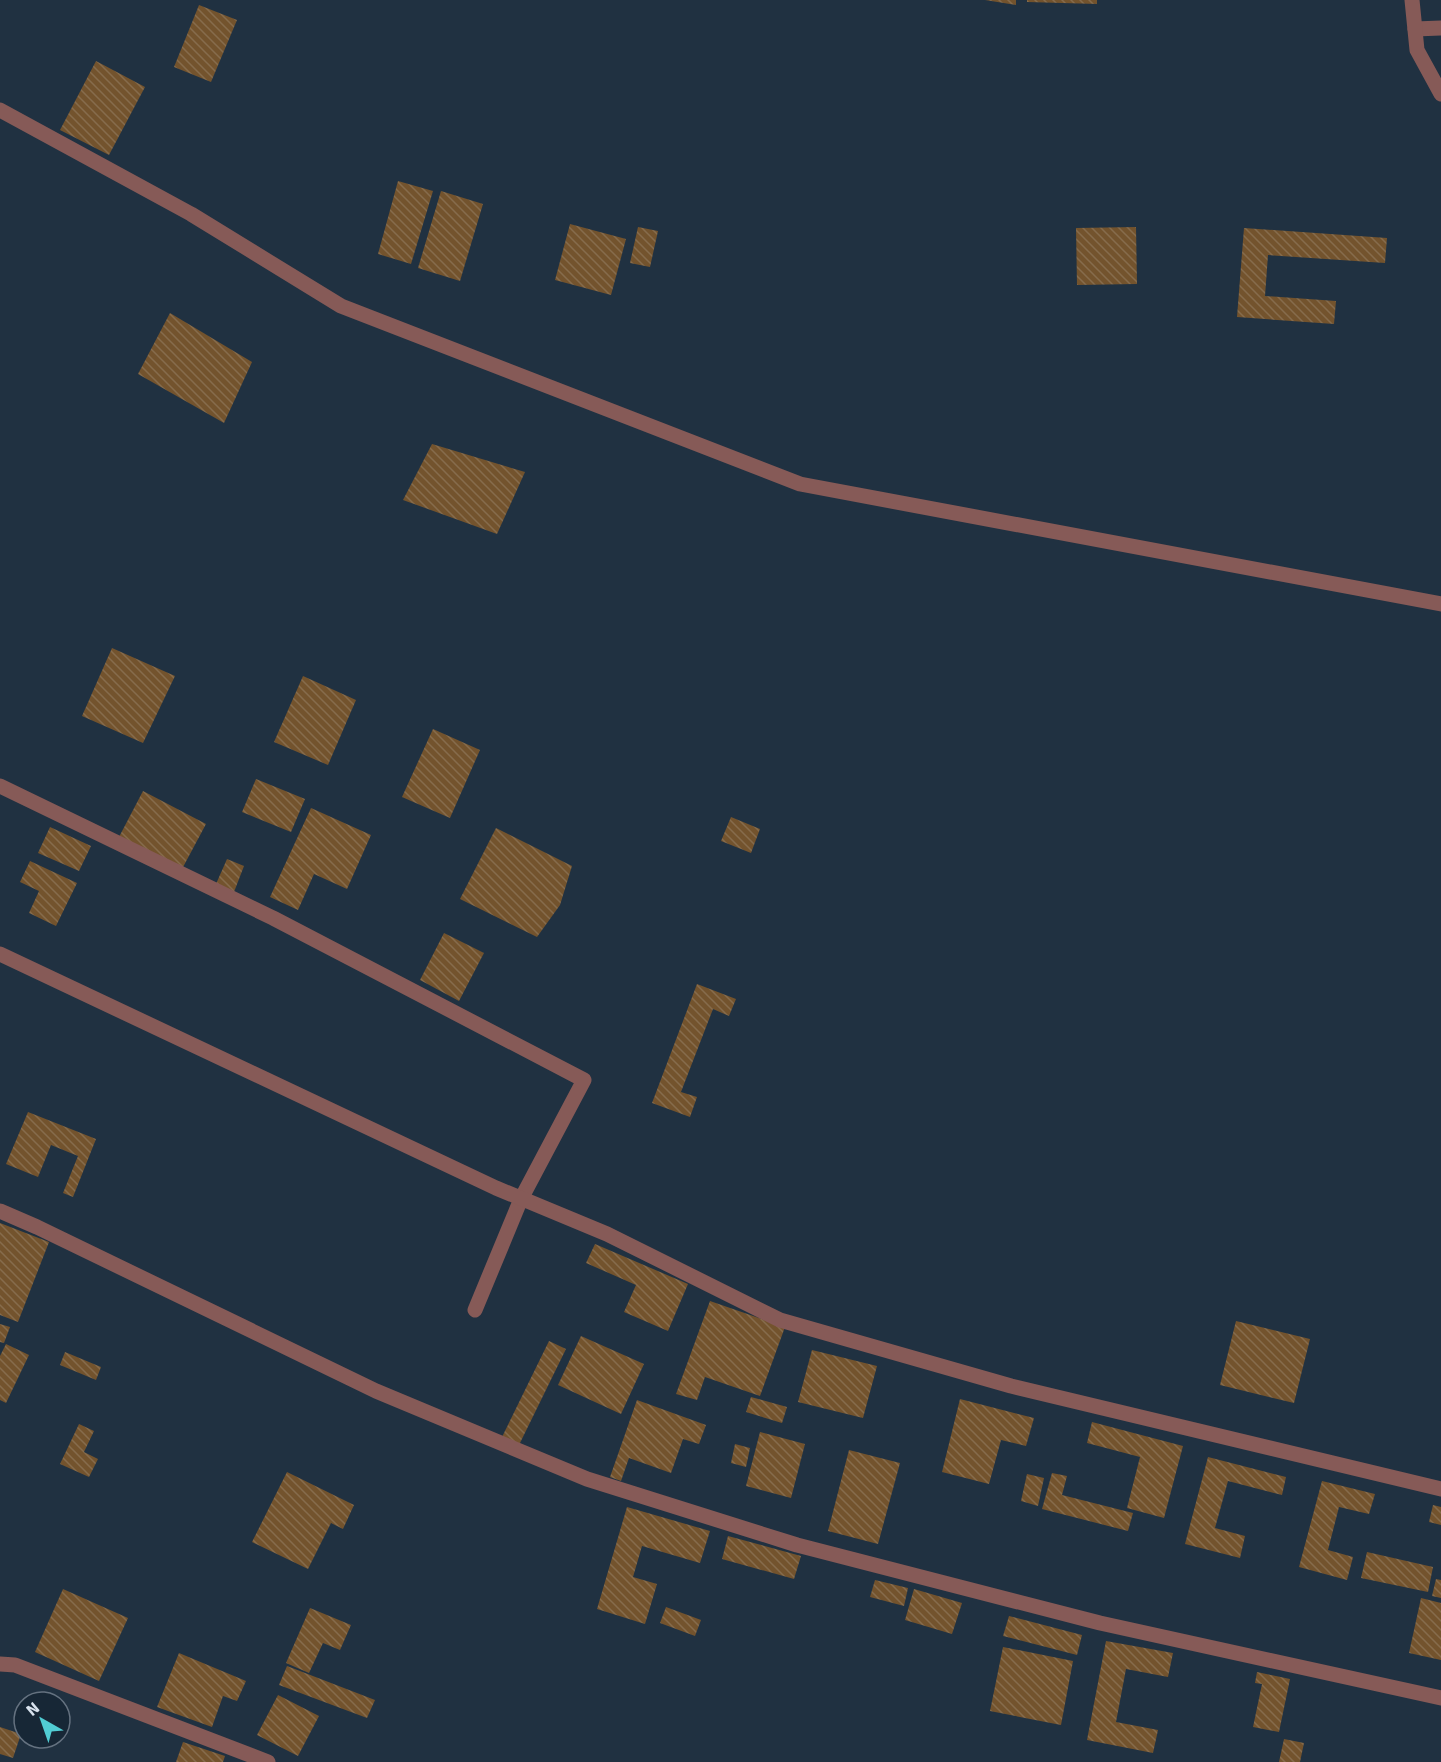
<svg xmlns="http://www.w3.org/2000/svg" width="1441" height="1762" font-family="Signika,sans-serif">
<defs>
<pattern id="building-back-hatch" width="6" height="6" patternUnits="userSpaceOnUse" patternTransform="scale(1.5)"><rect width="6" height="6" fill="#73532d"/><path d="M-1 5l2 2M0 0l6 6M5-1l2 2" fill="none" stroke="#866c4c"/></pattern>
</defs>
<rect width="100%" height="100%" fill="#203141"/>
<g fill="url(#building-back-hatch)">
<polygon points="985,0 1016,0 1016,5"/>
<polygon points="1027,0 1097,0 1097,4 1027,2"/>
<polygon points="199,5 237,20 211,82 174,67"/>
<polygon points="96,61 145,87 109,155 60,130"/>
<polygon points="398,181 433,191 411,264 378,254"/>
<polygon points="441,191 483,204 460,281 418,268"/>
<polygon points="570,224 626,239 611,295 555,280"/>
<polygon points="638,227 658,231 650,267 630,263"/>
<polygon points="1136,227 1137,284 1077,285 1076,228"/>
<polygon points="1244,228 1387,238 1385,263 1268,255 1265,296 1336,301 1334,324 1237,317"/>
<polygon points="170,313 252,362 224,423 138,374"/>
<polygon points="432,444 525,472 497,534 403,500"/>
<polygon points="112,648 175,676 143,743 82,716"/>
<polygon points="303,676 356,700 328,765 274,742"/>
<polygon points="433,729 480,750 450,818 402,797"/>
<polygon points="256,779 305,799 291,832 242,812"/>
<polygon points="143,791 206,824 182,869 119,837"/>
<polygon points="311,808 371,835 347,889 314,874 298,910 270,897"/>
<polygon points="731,817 760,829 751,853 721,841"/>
<polygon points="50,827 91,846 79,871 38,853"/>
<polygon points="496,828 572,866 560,905 537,937 460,899"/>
<polygon points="227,859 244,866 234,892 216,884"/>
<polygon points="30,861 77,883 56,926 29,913 39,891 20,882"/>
<polygon points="444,933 484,953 459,1001 420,980"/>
<polygon points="697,984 736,999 729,1016 713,1009 681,1092 697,1097 690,1117 652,1103"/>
<polygon points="28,1112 96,1139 73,1197 63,1193 78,1156 51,1145 38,1177 6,1164"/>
<polygon points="0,1223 49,1242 18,1322 0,1315"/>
<polygon points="595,1244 688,1284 668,1331 624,1312 636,1285 586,1263"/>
<polygon points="710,1301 785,1327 760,1396 705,1377 697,1400 676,1394"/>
<polygon points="1236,1321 1310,1339 1294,1403 1220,1385"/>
<polygon points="0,1324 10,1327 4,1343 0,1342"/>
<polygon points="581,1336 644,1364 621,1414 558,1385"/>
<polygon points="549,1341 566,1349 519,1445 502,1437"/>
<polygon points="6,1344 29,1355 6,1403 0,1400 0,1356"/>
<polygon points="812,1350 877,1366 863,1418 798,1402"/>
<polygon points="65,1352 101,1367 96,1380 60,1365"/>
<polygon points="751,1397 787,1407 782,1423 746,1412"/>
<polygon points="960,1399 1034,1418 1026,1446 1001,1440 989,1484 942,1472"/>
<polygon points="637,1400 706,1425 699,1444 683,1439 671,1473 629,1458 621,1481 610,1477"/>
<polygon points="1092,1422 1183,1446 1164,1518 1127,1508 1140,1457 1087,1443"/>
<polygon points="79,1424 94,1431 84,1452 98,1459 89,1477 60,1464"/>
<polygon points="760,1432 805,1444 791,1498 746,1486"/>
<polygon points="735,1444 750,1448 746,1467 731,1463"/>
<polygon points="849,1450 900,1463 878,1544 828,1531"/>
<polygon points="1208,1457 1286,1477 1282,1495 1228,1481 1215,1528 1245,1536 1240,1558 1185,1544"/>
<polygon points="287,1472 354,1505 343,1529 331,1523 308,1569 252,1542"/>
<polygon points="1052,1473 1067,1476 1062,1495 1133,1513 1128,1531 1042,1509"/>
<polygon points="1027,1474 1044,1478 1038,1506 1021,1501"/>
<polygon points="1322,1481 1375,1494 1369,1514 1339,1507 1328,1550 1353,1557 1347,1580 1299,1567"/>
<polygon points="1433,1505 1441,1507 1441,1525 1429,1522"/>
<polygon points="627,1507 710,1531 700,1563 642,1546 633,1577 657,1584 645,1624 597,1609"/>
<polygon points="728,1536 801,1556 794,1579 722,1559"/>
<polygon points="1367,1552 1433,1567 1428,1592 1361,1578"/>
<polygon points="1436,1579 1441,1580 1441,1598 1432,1596"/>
<polygon points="875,1580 908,1588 904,1606 870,1597"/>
<polygon points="63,1589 128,1618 99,1681 35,1652"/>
<polygon points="914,1589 962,1603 952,1634 905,1620"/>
<polygon points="1421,1598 1441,1603 1441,1660 1409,1653"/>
<polygon points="666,1607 701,1620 695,1636 660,1623"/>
<polygon points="310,1608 351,1625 340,1650 323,1643 309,1673 286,1663"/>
<polygon points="1009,1616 1082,1635 1077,1655 1003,1636"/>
<polygon points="1106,1641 1173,1653 1168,1677 1126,1669 1116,1722 1158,1730 1153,1753 1087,1740"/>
<polygon points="1003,1647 1073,1661 1061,1725 990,1711"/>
<polygon points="179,1653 246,1681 237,1701 223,1696 212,1727 157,1707"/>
<polygon points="287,1666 375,1700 367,1718 279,1685"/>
<polygon points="1257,1672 1290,1679 1279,1732 1253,1727 1262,1684 1255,1683"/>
<polygon points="278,1695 319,1716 298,1756 257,1735"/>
<polygon points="0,1727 21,1734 13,1758 0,1754"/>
<polygon points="1284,1739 1304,1743 1300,1762 1279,1762"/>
<polygon points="183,1742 225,1756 223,1762 176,1762"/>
</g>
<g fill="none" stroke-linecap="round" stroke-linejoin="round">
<g stroke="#865a57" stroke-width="15">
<polyline points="1415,29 1441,28"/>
<polyline points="0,110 191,214 341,306 800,484 1441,604"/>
<polyline points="0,786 273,918 584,1080 521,1199 475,1310"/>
<polyline points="0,954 496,1188 607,1234 780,1320 1011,1386 1441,1489"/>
<polyline points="0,1211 37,1227 376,1391 587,1479 797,1545 1100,1623 1441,1698"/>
<polyline points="0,1664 15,1665 268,1762"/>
</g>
<polyline stroke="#865a57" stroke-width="15" points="1412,0 1417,50 1441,94"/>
</g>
<g transform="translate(42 1720) rotate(320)"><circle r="28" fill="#172736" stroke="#657280" stroke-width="1.5"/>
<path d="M0-4.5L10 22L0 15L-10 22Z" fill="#51ccd3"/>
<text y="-9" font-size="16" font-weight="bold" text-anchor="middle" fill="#d9e3ee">N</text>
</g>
</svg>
